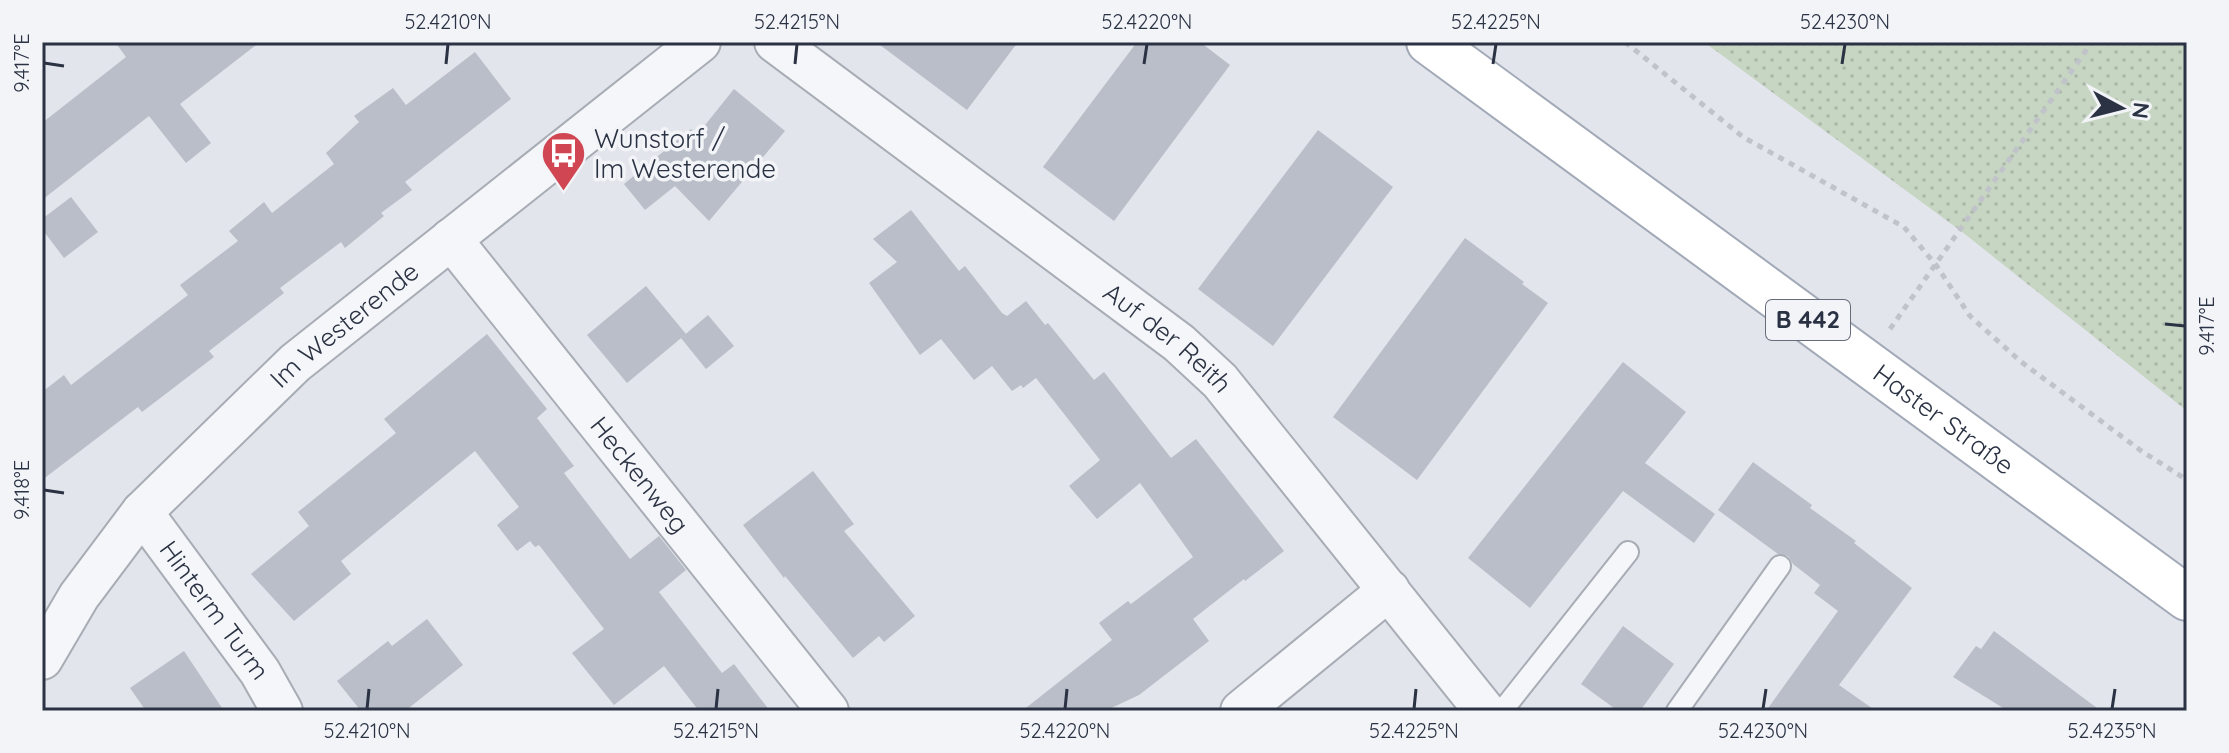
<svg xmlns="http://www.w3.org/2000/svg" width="2229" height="753" font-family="Quicksand,sans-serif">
<defs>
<pattern id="grass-dots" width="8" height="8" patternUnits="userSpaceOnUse" patternTransform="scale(2)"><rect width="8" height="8" fill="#c7d5c3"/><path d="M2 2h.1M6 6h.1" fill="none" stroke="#abb7a9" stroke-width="1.8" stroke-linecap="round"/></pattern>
</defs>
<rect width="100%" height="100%" fill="#e2e5eb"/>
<polygon fill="url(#grass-dots)" points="1704,42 2187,42 2187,411 1961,231"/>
<g fill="#b9bec8">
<polygon points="115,42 260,42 180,104 211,143 186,163 149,116 42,200 42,123 126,57"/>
<polygon points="876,42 1018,42 967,110"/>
<polygon points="1137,42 1200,42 1230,65 1114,221 1043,167"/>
<polygon points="475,52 511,99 405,182 412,190 381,213 384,216 345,248 341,242 280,288 284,293 209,351 214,357 142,412 138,407 42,480 42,392 64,375 71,385 188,295 180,285 238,241 229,231 264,202 272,213 334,164 326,153 359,122 354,116 393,88 406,105"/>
<polygon points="734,89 785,131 709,221 675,186 645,210 624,184 691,129 697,135"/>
<polygon points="1318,130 1393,187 1273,346 1198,289"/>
<polygon points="71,197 98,232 64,258 42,229 42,219"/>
<polygon points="911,210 959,271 965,266 1002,313 1007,316 1026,301 1045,325 1048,323 1094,380 1104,372 1171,458 1196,439 1284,551 1245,581 1244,579 1193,619 1209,641 1139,695 1105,711 1022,711 1112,640 1099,623 1128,601 1131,604 1193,557 1140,483 1097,519 1069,486 1100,460 1036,378 1023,388 1021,385 1012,391 992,366 974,380 941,339 920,355 869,283 897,262 873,239"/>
<polygon points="1465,238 1524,282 1522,284 1548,303 1417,480 1333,417"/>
<polygon points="646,286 686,334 627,383 587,335"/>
<polygon points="708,315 734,346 706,369 681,338"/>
<polygon points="487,334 547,409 537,418 574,466 564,473 630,559 659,536 686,570 659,592 722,673 734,664 770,711 699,711 664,666 614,705 572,653 604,629 539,545 535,547 530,541 517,551 497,525 519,507 475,451 341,561 351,574 294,621 251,574 309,526 298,512 396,433 384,419"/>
<polygon points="1623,362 1686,412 1645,463 1715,514 1694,543 1623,491 1530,608 1468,558"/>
<polygon points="1753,462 1812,505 1810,508 1856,541 1854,543 1912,588 1839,685 1876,711 1766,711 1838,611 1814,593 1820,585 1793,564 1788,556 1778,554 1718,510"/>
<polygon points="813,471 854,524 844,531 915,616 884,642 879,636 853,658 785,576 784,578 743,525"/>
<polygon points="427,619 463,665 405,711 361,711 337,681 388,641 392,646"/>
<polygon points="1623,626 1674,664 1640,711 1618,711 1581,684"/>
<polygon points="1994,631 2101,711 2008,711 1953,677 1976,646 1981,649"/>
<polygon points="184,651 224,711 146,711 130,688"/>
</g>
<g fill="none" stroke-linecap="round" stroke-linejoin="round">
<defs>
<g id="lane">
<polyline points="1502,711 1628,552"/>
<polyline points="1677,711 1780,566"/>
</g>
<g id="street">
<path id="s1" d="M775 42 1179 343 1220 381 1485 711"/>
<path id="s2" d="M451 239 828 711"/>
<path id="s3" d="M142 512 260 672 282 711"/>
<path id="s4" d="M42 659 79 596 142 512 295 363 700 42"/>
<polyline points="1241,711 1389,590"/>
</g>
<g id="primary">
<path id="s5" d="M1429 42 2187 598"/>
</g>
</defs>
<use href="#lane" stroke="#a7acb5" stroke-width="24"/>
<use href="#street" stroke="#a7acb5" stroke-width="44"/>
<use href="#primary" stroke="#a1a9b7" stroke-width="48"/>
<g stroke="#c0c3ca" stroke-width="5" stroke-dasharray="6 6" stroke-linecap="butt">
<polyline points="1625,42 1743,137 1904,227 1936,265 1970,316 2020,361 2140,450 2187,480"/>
<polyline points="1890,329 2092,42"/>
</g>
<use href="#lane" stroke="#f5f6f9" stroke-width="20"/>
<use href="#street" stroke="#f5f6f9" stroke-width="40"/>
<use href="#primary" stroke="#fff" stroke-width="44"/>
</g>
<path fill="none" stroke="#2a3243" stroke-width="3" d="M44 63 64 66M446 64 448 44M795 64 797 44M1144 64 1147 44M1493 64 1496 44M1842 64 1845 44M2165 324 2185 326M44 490 64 493M367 709 369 689M716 709 718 689M1065 709 1067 689M1414 709 1416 689M1763 709 1766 689M2112 709 2115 689"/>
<defs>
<symbol id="bus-pin" viewBox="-11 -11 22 30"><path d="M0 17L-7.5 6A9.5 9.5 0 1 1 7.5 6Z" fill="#d14653" stroke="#f2f4f8"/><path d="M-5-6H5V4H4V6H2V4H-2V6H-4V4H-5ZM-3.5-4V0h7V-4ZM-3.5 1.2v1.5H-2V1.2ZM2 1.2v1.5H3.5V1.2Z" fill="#fff"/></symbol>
</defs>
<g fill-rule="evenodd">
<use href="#bus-pin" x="538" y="128" width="51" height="69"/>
</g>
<g text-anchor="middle" stroke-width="7" stroke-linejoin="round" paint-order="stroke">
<rect fill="#f2f4f8" stroke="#666c79" stroke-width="2" x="1766" y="300" width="84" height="40" rx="6"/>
<g font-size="24" font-weight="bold" fill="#2a3243">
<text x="1808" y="328">B 442</text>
</g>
<g font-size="26" fill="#2a3243" stroke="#f2f4f8" text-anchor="start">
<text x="594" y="148">Wunstorf /<tspan x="594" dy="30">Im Westerende</tspan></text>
</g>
<g font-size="26" fill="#2a3243" stroke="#f2f4f8">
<text dy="9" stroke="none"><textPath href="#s4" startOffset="454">Im Westerende</textPath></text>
<text dy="9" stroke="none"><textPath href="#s1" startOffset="492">Auf der Reith</textPath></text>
<text dy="9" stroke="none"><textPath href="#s5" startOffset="638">Haster Straße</textPath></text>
<text dy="9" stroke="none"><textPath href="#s2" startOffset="302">Heckenweg</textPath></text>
<text dy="9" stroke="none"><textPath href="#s3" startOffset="122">Hinterm Turm</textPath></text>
</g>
</g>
<rect width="2229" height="753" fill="none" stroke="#f2f4f8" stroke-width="88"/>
<g transform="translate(2121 108) rotate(97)" stroke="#f2f4f8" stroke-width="6" paint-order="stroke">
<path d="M0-6L14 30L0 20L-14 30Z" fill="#2a3243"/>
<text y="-12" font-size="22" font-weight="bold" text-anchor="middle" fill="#2a3243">N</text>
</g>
<rect x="44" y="44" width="2141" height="665" fill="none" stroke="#2a3243" stroke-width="3"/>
<g font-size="20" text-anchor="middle" fill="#2a3243">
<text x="448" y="29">52.4210°N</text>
<text x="797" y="29">52.4215°N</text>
<text x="1147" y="29">52.4220°N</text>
<text x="1496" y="29">52.4225°N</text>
<text x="1845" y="29">52.4230°N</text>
<text transform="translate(22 63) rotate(-90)" y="7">9.417°E</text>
<text transform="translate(2207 326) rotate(-90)" y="7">9.417°E</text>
<text transform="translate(22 490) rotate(-90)" y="7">9.418°E</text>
<text x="367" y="738">52.4210°N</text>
<text x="716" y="738">52.4215°N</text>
<text x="1065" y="738">52.4220°N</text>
<text x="1414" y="738">52.4225°N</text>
<text x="1763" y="738">52.4230°N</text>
<text x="2112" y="738">52.4235°N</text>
</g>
</svg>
